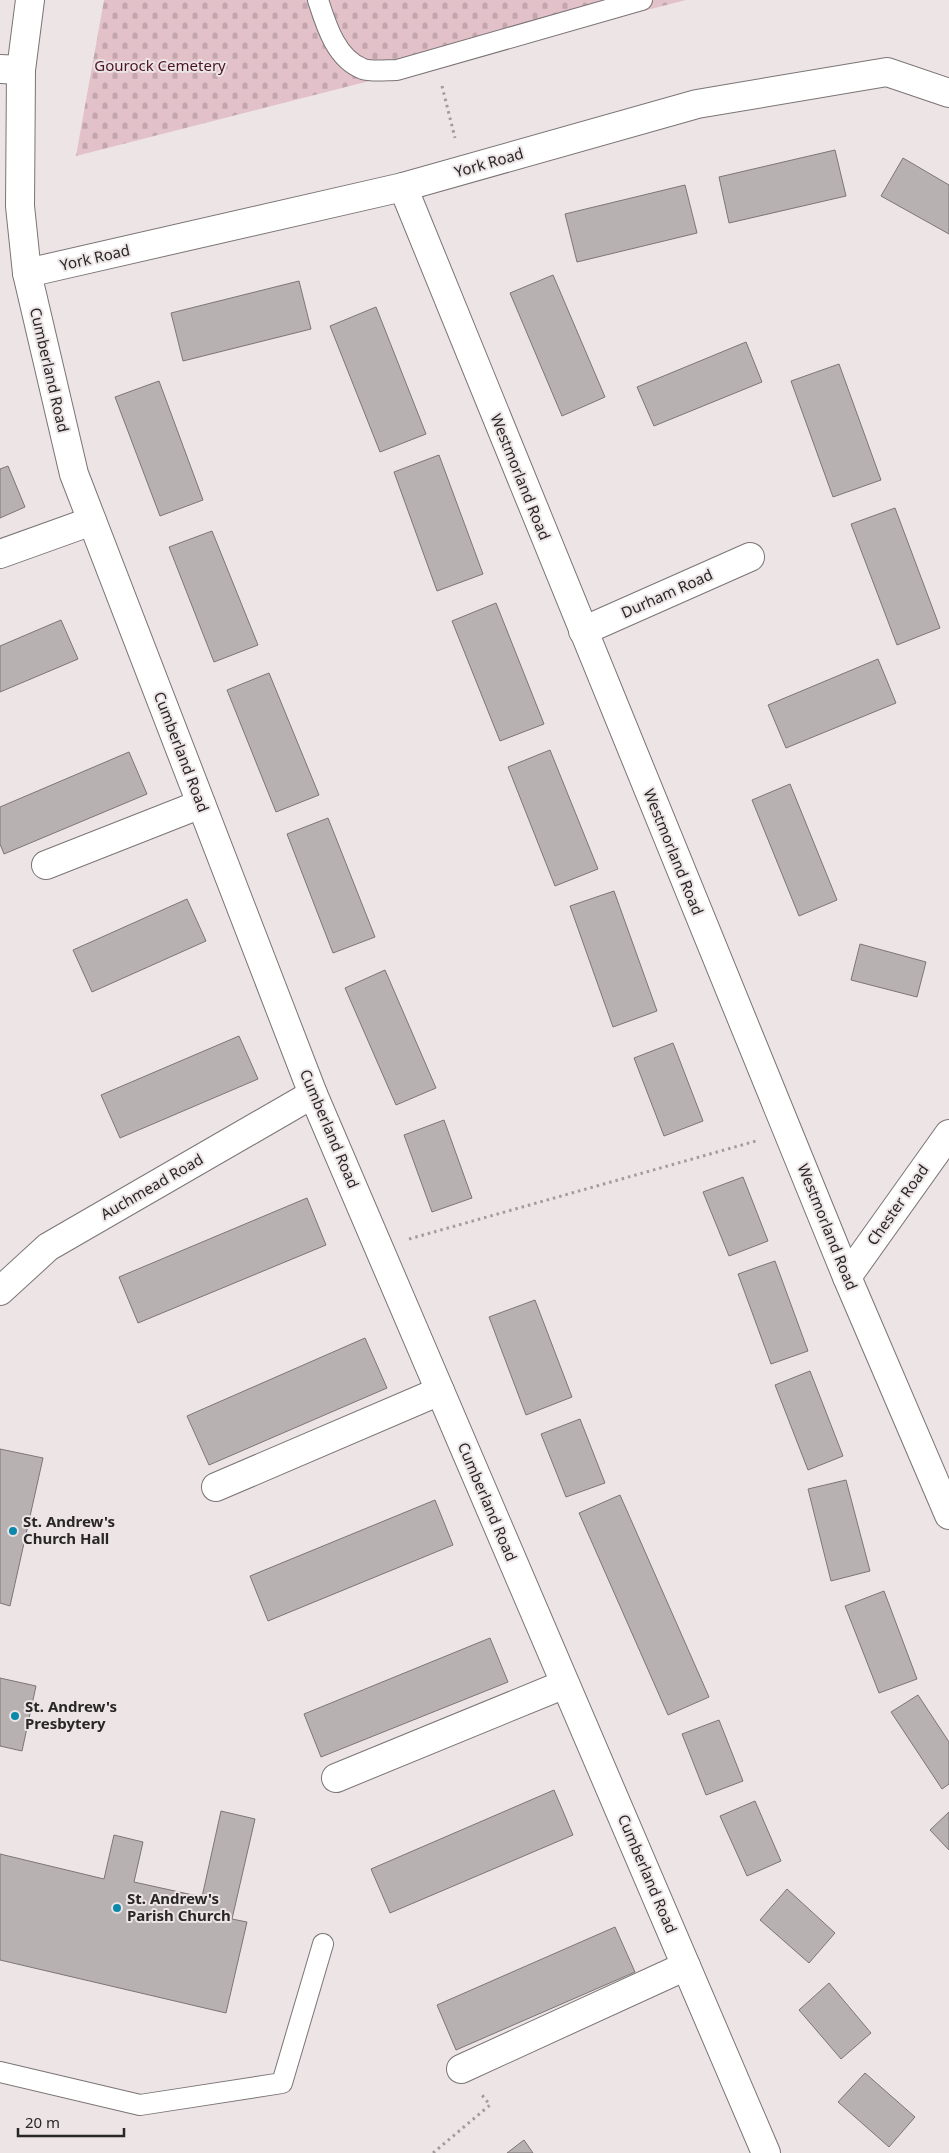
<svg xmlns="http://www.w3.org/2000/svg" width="949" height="2153" font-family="'Noto Sans',sans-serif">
<defs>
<pattern id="cemetery-stones" width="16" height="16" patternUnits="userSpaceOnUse" patternTransform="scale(1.25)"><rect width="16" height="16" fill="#e3c1c9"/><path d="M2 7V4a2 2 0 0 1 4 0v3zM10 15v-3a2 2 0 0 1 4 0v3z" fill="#c3a6ad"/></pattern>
</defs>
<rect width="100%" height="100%" fill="#ece4e5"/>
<polygon fill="url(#cemetery-stones)" points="104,0 686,0 76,156"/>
<g fill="#b8b1b2" stroke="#7d7577">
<polygon points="835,150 846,196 729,223 719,177"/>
<polygon points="903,158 949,185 949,234 881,196"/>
<polygon points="685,185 697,233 577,262 565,214"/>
<polygon points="553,275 605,397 562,416 510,293"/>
<polygon points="299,281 311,329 183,361 171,313"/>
<polygon points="376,307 426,434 380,452 330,326"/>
<polygon points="746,342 762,382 654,426 637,387"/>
<polygon points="839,364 881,480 833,497 791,381"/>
<polygon points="159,381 203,500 160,516 115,397"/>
<polygon points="439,455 483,574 437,591 394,472"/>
<polygon points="8,466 25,507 0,518 0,469"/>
<polygon points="895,508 940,628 897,645 851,524"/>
<polygon points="212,531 258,645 214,662 169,547"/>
<polygon points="496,603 544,724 500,741 452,621"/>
<polygon points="61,620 78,659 0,692 0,646"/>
<polygon points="878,659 896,703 786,748 768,705"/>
<polygon points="269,673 319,795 276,812 227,690"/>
<polygon points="550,750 598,869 555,886 508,767"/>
<polygon points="129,752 147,794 4,854 0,844 0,807"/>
<polygon points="790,784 837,900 799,916 752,800"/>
<polygon points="328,818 375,937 333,953 287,834"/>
<polygon points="614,891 657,1011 613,1027 570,906"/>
<polygon points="187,899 206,941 92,992 73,950"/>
<polygon points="860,944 926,962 917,997 851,980"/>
<polygon points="385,970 436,1088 396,1105 345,988"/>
<polygon points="239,1036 258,1079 120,1138 101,1095"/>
<polygon points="673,1043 703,1121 664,1136 634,1058"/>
<polygon points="444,1120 472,1198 432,1212 404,1135"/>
<polygon points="743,1177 768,1241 729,1256 703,1192"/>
<polygon points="307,1198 326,1245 138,1323 119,1277"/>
<polygon points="775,1261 808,1351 771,1364 738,1274"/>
<polygon points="535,1300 572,1397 526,1415 489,1317"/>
<polygon points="365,1338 387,1388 209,1465 187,1416"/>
<polygon points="810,1371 843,1456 808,1470 775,1385"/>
<polygon points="580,1419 605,1483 566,1497 541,1434"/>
<polygon points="0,1449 43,1458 10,1606 0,1603"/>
<polygon points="846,1480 870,1571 831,1581 808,1489"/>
<polygon points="620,1495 709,1697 668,1715 579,1513"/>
<polygon points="435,1500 453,1545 268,1621 250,1576"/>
<polygon points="884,1591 917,1679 879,1693 845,1606"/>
<polygon points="490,1638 508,1682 321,1757 304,1714"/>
<polygon points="0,1678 36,1686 22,1751 0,1746"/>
<polygon points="918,1695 949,1742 949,1784 942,1789 891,1712"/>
<polygon points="719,1720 743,1781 706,1795 682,1734"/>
<polygon points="554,1790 573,1835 390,1913 371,1869"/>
<polygon points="755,1801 781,1861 747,1876 720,1816"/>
<polygon points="221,1811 255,1819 232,1919 247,1922 226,2013 0,1960 0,1854 104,1879 114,1835 143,1842 134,1882 202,1897"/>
<polygon points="949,1812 949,1850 930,1830"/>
<polygon points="787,1889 835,1933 809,1963 760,1920"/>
<polygon points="615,1927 635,1972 456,2050 437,2005"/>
<polygon points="829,1983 871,2033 841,2059 799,2010"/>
<polygon points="865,2073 915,2117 889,2147 838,2102"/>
<polygon points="524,2140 533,2153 507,2153"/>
</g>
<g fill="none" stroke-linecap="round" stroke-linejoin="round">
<defs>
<g id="service">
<path d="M318 0C326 25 336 59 363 69 372 72 387 70 397 70L642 0"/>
<polyline points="0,2072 140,2105 282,2083 323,1944"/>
</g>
<g id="minor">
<polyline points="0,69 21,70"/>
<polyline points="403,187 847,1277 949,1515"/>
<polyline points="27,273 403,187 697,104 887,72 949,93"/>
<polyline points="0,554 92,521"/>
<polyline points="583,631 750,557"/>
<polyline points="46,865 201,804"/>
<polyline points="847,1277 949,1134"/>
<polyline points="0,1291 48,1247 313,1094"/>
<polyline points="216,1487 440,1391"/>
<polyline points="336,1778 565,1684"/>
<polyline points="461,2069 686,1966"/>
</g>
<polyline id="tertiary" points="30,0 21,70 20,206 27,273 74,474 313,1094 766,2153"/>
</defs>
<use href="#service" stroke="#7b7476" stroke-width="22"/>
<use href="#minor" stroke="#7b7476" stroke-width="30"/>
<use href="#tertiary" stroke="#7b7476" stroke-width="30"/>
<g stroke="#a29c9d" stroke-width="3" stroke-dasharray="2.5 4" stroke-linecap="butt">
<polyline points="442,86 455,138"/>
<polyline points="409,1239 756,1141"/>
<polyline points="433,2153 490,2105 482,2095"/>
</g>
<use href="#service" stroke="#fff" stroke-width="20"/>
<use href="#minor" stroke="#fff" stroke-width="28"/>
<use href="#tertiary" stroke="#fff" stroke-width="28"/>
</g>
<g fill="#0b89ab" stroke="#ece4e5" stroke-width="2">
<circle cx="13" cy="1531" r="5"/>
<circle cx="15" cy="1716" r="5"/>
<circle cx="117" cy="1908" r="5"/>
</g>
<g text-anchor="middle" stroke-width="4" stroke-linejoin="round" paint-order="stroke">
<g font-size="15" fill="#4b1327" stroke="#ece4e5">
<text x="160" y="71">Gourock Cemetery</text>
</g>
<g font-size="15" fill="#292627" stroke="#ece4e5">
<text transform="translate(489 163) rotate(-16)" y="5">York Road</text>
<text transform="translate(95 258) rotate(-13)" y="5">York Road</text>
<text transform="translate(49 370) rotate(77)" y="5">Cumberland Road</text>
<text transform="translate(520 477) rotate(68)" y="5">Westmorland Road</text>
<text transform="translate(667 594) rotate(-24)" y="5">Durham Road</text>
<text transform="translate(181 752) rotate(69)" y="5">Cumberland Road</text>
<text transform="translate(673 852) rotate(68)" y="5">Westmorland Road</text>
<text transform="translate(329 1129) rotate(67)" y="5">Cumberland Road</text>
<text transform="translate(152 1187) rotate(-30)" y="5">Auchmead Road</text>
<text transform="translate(898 1205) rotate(-55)" y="5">Chester Road</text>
<text transform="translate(827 1227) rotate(68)" y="5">Westmorland Road</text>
<text transform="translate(487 1502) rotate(67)" y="5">Cumberland Road</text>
<text transform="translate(647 1874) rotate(67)" y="5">Cumberland Road</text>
</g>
<g font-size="15" font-weight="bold" fill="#292627" stroke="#ece4e5" text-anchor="start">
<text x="23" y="1527">St. Andrew's<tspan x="23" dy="17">Church Hall</tspan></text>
<text x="25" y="1712">St. Andrew's<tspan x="25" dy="17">Presbytery</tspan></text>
<text x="127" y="1904">St. Andrew's<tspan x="127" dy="17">Parish Church</tspan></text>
</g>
</g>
<path d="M18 2128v8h106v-8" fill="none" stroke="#292627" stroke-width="2.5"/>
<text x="25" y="2128" font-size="15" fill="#292627" stroke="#ece4e5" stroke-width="4" paint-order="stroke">20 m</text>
</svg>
